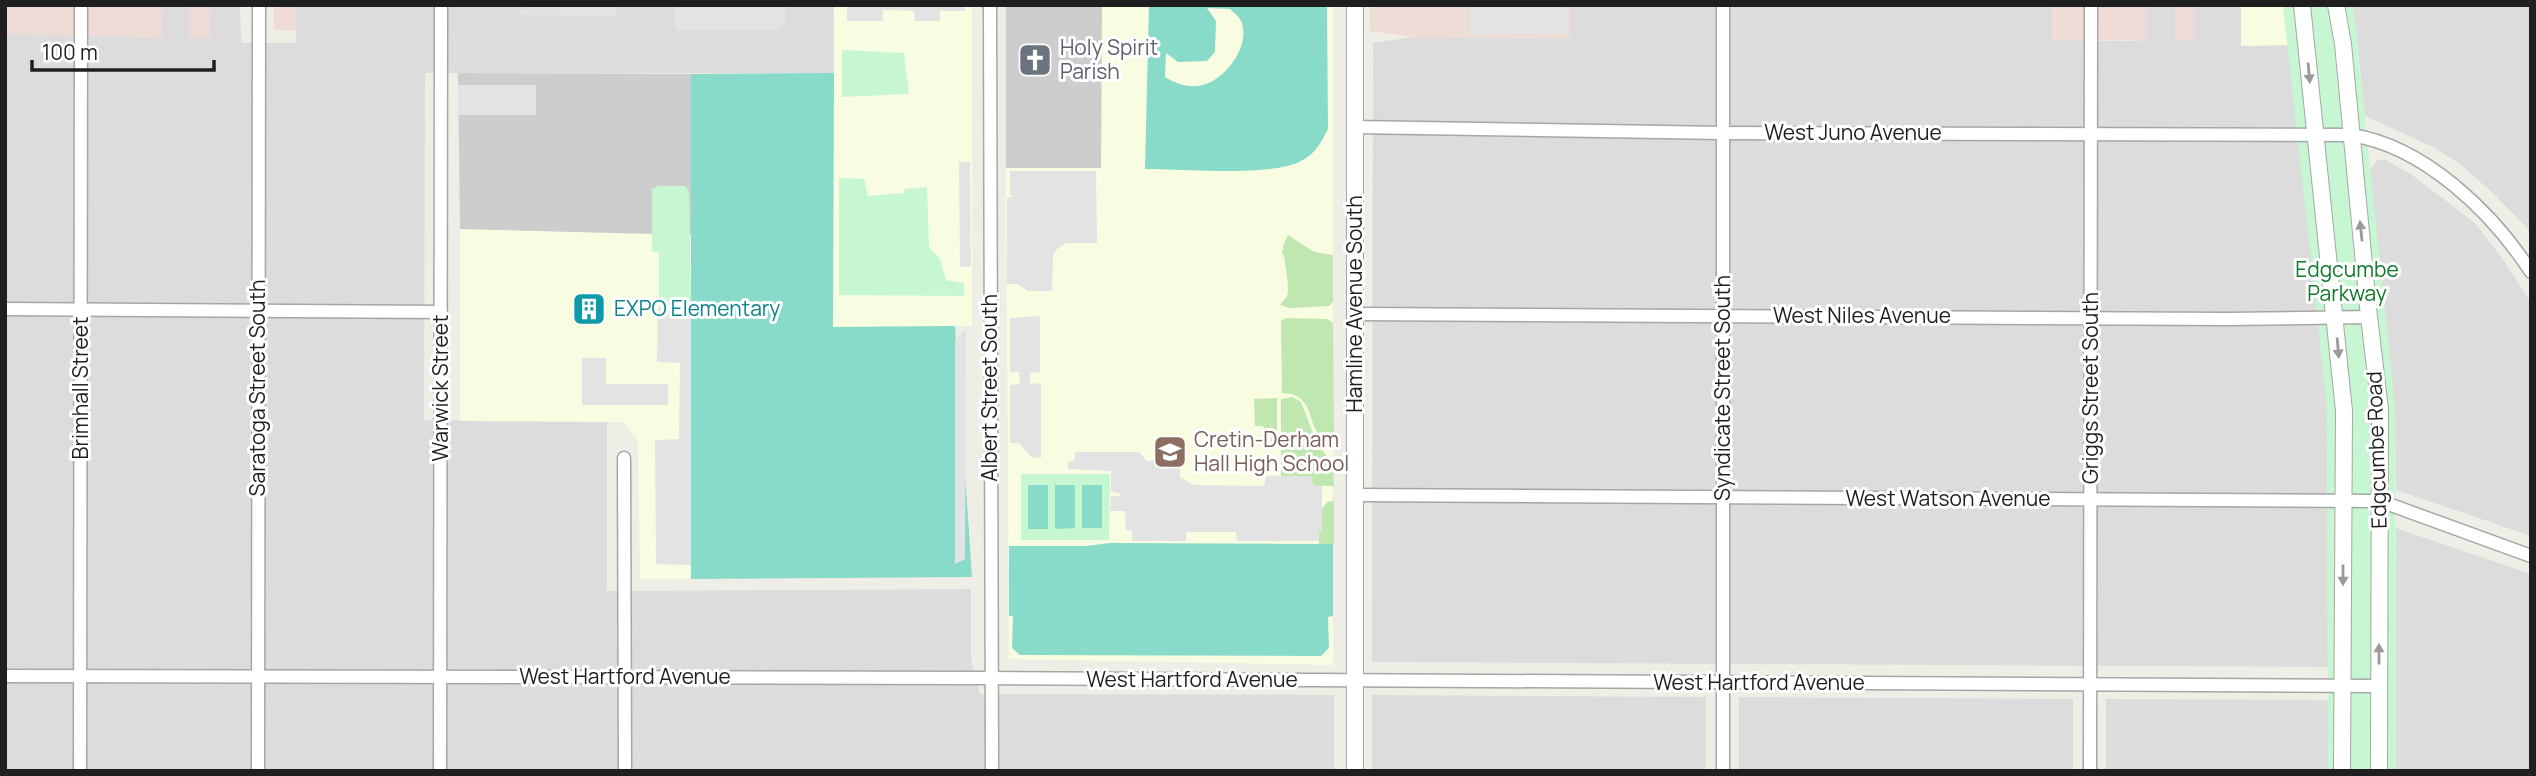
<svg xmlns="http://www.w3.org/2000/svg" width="2536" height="776" font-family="Manrope,sans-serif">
<rect width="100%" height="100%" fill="#efeee6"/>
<g fill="#dddcdc">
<polygon points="161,5 189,5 190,37 209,37 209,5 240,5 241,43 296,43 296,5 834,5 834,73 425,73 424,420 607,422 607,591 971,589 971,660 980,694 1334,695 1334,771 5,771 5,34 161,37"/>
<polygon points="1570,5 2052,5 2052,40 2129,41 2147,40 2147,5 2175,5 2175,39 2195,40 2195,5 2241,5 2241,46 2288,45 2327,405 2328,667 1372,662 1373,43 1413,37 1570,38"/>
<polygon points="2353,5 2531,5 2531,232 2494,194 2460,164 2433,147 2365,116"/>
<polygon points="2378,160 2386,160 2412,175 2475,223 2504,261 2531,303 2531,536 2396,490 2395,408 2370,169"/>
<polygon points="2396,528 2531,574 2531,771 2396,771"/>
<polygon points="1372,695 1706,697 1706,771 1372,771"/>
<polygon points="1739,697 2073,699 2073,771 1739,771"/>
<polygon points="2106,699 2328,700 2328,771 2106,771"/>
</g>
<g fill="#efdcd6">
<polygon points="5,5 161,5 162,37 5,34"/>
<polygon points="189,5 209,5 210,37 189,37"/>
<rect x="274" y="5" width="22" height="25"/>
<polygon points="1370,5 1570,5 1570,38 1413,37 1370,31"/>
<rect x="2052" y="5" width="95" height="35"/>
<rect x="2175" y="5" width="20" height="35"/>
</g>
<g fill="#f8fde1">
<polygon points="834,5 972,5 972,326 833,327"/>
<polygon points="1102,5 1333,5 1333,665 1009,659 1006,168 1101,168"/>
<polygon points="2241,5 2283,5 2288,45 2241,46"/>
<polygon points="460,229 691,235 691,579 640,579 638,440 623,422 460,421"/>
</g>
<g fill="#cdcdcd">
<polygon points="1006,5 1102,5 1101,168 1006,168"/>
<polygon points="458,73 691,74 691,235 460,229"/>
</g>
<g fill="#c0e7af">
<path d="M1288 235 1314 252 1333 255V302L1329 306 1289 308 1280 305C1282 302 1286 299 1287 296 1290 289 1285 265 1284 256L1282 253 1283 246Z"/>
<path d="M1285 318 1327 319 1333 323 1334 441C1302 441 1322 393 1282 393L1281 321Z"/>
<polygon points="1293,397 1301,402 1316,441 1281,441 1281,399"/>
<polygon points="1277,398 1277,442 1270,441 1273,434 1270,430 1264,430 1263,426 1255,426 1254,399"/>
<polygon points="1281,445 1319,445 1333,466 1334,486 1313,486 1311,476 1281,476"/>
<polygon points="1334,501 1334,544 1319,544 1319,532 1322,531 1322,509 1327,502"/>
</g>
<g fill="#c6f7d2">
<polygon points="2283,5 2353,5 2395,408 2396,771 2328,771 2327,406"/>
<polygon points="842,50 904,53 909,94 842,97"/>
<polygon points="839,178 864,179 868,196 904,193 905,189 927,187 929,247 940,259 946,280 964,283 964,296 839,295"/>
<polygon points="658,186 685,186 689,191 691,305 667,305 659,298 659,253 652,251 652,189"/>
<polygon points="1021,474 1110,474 1109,540 1021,540"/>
</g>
<g fill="#88dac9" fill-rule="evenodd">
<path d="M1149 5H1327L1328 129C1321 143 1315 154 1301 161 1273 177 1180 169 1145 169ZM1207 8 1230 9C1233 12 1239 16 1241 21 1252 46 1223 84 1197 86 1185 87 1175 83 1165 77L1166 53 1178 62 1207 61 1215 52 1216 21Z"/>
<polygon points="834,73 833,327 955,326 972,577 691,579 691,74"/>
<rect x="1028" y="485" width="20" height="44"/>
<polygon points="1055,485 1075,485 1075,528 1055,529"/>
<rect x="1082" y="485" width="20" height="43"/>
<polygon points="1110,543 1333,544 1333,616 1328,617 1329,648 1321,656 1020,655 1012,648 1013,616 1009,616 1009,546 1086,546"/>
</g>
<g fill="#e3e3e3">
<polygon points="521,5 616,5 616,16 520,15"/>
<polygon points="675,5 786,5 786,20 777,30 675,30"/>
<polygon points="847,5 965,5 965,11 940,11 940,21 915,21 914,11 883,10 883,21 847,21"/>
<polygon points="1469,5 1567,5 1568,33 1469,35"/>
<rect x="458" y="85" width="78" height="30"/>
<polygon points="959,162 970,162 971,266 960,267"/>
<polygon points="1010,171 1096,171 1097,243 1066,243 1057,249 1053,255 1052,291 1028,291 1018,284 1007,284 1007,198 1014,196 1010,195"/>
<polygon points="658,308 691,308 691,565 656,564 655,440 684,439 679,438 680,363 657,362"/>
<polygon points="1040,316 1040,372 1030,373 1030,383 1041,384 1041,458 1031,457 1019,443 1010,443 1010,385 1020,384 1019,372 1010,372 1010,318"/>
<polygon points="966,329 965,559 955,564 955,340"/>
<polygon points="582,358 606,358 606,384 668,384 668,405 582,405"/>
<polygon points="1162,444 1179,444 1180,477 1194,485 1264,486 1266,476 1311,476 1312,485 1322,486 1322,531 1319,532 1319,541 1237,541 1236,532 1186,532 1186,541 1132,541 1132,531 1126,530 1125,511 1110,511 1111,496 1119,496 1121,494 1111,491 1111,471 1068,469 1068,463 1075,460 1075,452 1139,452 1147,461 1161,461"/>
</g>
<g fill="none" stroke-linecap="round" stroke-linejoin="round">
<defs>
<g id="minor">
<polyline points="990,5 992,771"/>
<path d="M1355 127 1723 133 2351 135C2424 146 2492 212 2531 272"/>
<polyline points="5,309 441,312"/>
<polyline points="1355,314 2228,319 2369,317"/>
<polyline points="624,458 625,771"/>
<polyline points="1355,495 2380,501 2531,556"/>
<polyline points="5,676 978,678 2379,686"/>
<polyline points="80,771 81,5"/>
<polyline points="258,771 259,5"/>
<polyline points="440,771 441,5"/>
<polyline points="1723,771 1723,5"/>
<polyline points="2090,771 2091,5"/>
</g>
<g id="tertiary">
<polyline points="1355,5 1355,771"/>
<polyline points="2302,5 2344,411 2342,771"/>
<polyline points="2336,5 2343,44 2369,317 2380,409 2379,771"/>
</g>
</defs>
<use href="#minor" stroke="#a6a6a6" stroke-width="15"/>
<use href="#tertiary" stroke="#a6a6a6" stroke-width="18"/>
<use href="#minor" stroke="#fff" stroke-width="12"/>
<use href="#tertiary" stroke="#fff" stroke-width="16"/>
</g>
<defs><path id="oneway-solid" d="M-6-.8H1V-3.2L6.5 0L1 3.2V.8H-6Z" transform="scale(1.75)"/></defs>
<g fill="#9a9a9a">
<use href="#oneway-solid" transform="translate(2309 73) rotate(85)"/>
<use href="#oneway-solid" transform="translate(2361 231) rotate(-96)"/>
<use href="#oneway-solid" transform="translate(2338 348) rotate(85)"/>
<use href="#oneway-solid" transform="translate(2343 575) rotate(90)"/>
<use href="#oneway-solid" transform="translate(2379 654) rotate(-90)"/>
</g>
<defs>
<symbol id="church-square" viewBox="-11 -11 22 22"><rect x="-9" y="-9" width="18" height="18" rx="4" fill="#6b7280" stroke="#fff"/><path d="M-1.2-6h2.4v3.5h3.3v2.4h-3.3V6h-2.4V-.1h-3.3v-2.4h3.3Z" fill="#fff"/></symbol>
<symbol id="building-square" viewBox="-11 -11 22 22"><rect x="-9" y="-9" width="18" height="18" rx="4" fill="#0f9aa8" stroke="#fff"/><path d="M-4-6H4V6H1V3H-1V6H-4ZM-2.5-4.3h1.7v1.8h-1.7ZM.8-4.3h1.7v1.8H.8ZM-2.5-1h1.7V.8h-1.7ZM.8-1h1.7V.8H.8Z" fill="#fff"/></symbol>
<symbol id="school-square" viewBox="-11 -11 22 22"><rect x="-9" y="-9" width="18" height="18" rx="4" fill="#8d6e63" stroke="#fff"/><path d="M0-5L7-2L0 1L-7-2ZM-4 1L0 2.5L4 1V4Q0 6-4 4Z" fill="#fff"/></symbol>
</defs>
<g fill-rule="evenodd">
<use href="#church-square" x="1016" y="41" width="38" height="38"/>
<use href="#building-square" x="570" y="290" width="38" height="38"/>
<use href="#school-square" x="1151" y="433" width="38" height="38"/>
</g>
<g text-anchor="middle" stroke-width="6" stroke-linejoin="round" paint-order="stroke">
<g font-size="21" fill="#5b616d" stroke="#fff" text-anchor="start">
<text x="1060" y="55">Holy Spirit<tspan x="1060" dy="24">Parish</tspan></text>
</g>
<g font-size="21" fill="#1f1f1f" stroke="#fff">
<text x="1853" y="140">West Juno Avenue</text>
<text transform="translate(1355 304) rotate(-90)" y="7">Hamline Avenue South</text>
<text x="1862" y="323">West Niles Avenue</text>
<text transform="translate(81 388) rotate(-90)" y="7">Brimhall Street</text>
<text transform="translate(258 388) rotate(-90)" y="7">Saratoga Street South</text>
<text transform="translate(441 388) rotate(-90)" y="7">Warwick Street</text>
<text transform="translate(990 388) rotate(-90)" y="7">Albert Street South</text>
<text transform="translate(1723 388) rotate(-90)" y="7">Syndicate Street South</text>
<text transform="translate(2091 388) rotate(-90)" y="7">Griggs Street South</text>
<text transform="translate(2377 450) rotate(-92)" y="7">Edgcumbe Road</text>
<text x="1948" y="506">West Watson Avenue</text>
<text x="625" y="684">West Hartford Avenue</text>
<text x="1192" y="687">West Hartford Avenue</text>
<text x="1759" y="690">West Hartford Avenue</text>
</g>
<g font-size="21" fill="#11792c" stroke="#fff">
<text x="2347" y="277">Edgcumbe<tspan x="2347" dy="24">Parkway</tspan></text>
</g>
<g font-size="21" fill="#0d838f" stroke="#fff" text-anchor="start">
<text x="614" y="316">EXPO Elementary</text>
</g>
<g font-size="21" fill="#785e54" stroke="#fff" text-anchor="start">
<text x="1194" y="447">Cretin-Derham<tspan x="1194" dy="24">Hall High School</tspan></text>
</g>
</g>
<rect width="2536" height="776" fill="none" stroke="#1f1f1f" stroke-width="14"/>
<path d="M32 60v10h182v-10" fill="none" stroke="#1f1f1f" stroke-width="3.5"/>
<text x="42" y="60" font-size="21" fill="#1f1f1f" stroke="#ffffff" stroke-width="5" paint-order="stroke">100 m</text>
</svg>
